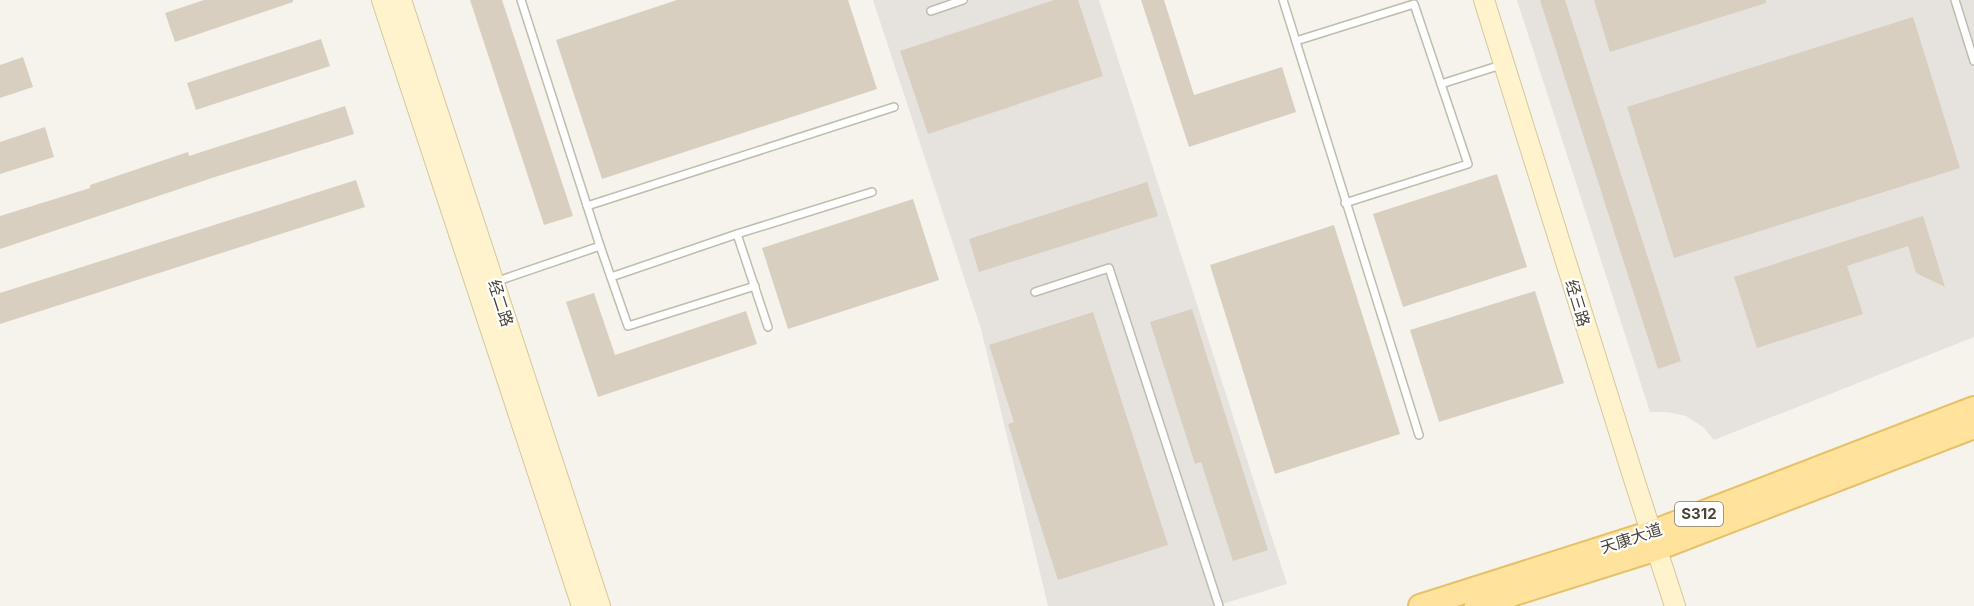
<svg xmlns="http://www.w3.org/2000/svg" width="1974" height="606" font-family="Inter,'Noto Sans SC',sans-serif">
<rect width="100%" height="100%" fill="#f6f3ec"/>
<g fill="#e6e2dd">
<polygon points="873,0 1099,0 1287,584 1216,606 1048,606 981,329"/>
<polygon points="1517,0 1974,0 1974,337 1714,440 1703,427 1686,416 1667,412 1650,412"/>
</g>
<g fill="#d8cfc1">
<polygon points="204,0 293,0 293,2 175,42 165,13"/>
<polygon points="470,0 502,0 573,216 544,225"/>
<polygon points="677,0 848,0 877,89 602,179 556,40"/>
<polygon points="1054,0 1078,0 1103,76 928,134 900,51"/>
<polygon points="1141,0 1164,0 1194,95 1282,67 1296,112 1189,147"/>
<polygon points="1540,0 1565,0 1681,361 1658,369"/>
<polygon points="1594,0 1766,0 1766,3 1610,52"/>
<polygon points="1913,17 1960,168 1674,258 1627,107"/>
<polygon points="321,39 330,66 196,110 187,83"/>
<polygon points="23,57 33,87 0,98 0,65"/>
<polygon points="345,106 354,134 218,176 0,249 0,216 90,188 90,185 188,152 189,156"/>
<polygon points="45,127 54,157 0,174 0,142"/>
<polygon points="1497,174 1527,267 1403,307 1373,214"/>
<polygon points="356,180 365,207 0,324 0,293"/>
<polygon points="1147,182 1158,216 979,272 969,239"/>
<polygon points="913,199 939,280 788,329 762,248"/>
<polygon points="1923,216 1945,287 1916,273 1908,246 1847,266 1863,314 1757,348 1734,277"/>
<polygon points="1334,225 1400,434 1275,474 1210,265"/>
<polygon points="1535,291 1564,383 1439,422 1410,330"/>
<polygon points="594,293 615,355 746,311 757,344 598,397 566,302"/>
<polygon points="1192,309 1268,550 1233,561 1201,462 1195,464 1150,322"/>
<polygon points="1093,312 1168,545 1058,580 1008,424 1014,422 989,345"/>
</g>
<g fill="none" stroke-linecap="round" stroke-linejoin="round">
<defs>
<g id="lane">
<polyline points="521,0 600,246 628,326 755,286"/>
<polyline points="1283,0 1419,435"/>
<polyline points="1955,0 1974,61"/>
<polyline points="931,11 963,0"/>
<polyline points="1296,41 1414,4 1468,164 1345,203"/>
<polyline points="1441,84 1501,65"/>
<polyline points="587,206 894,107"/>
<polyline points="737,234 768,327"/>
<polyline points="611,277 737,234 872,192"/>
<polyline points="495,282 600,246"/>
<polyline points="1035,292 1109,268 1219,606"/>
</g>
<g id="secondary">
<polyline points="382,0 582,606"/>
<polyline points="401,0 600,606"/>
<polyline points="1484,0 1633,476 1675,606"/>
</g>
<g id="primary">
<polyline points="1420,606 1652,532 1974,408"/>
<polyline points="1476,606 1657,549 1974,427"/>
</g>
</defs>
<use href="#lane" stroke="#c2bbae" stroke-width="10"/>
<use href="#secondary" stroke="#d6c79b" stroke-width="22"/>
<use href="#primary" stroke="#e6c16a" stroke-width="26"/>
<use href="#lane" stroke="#fff" stroke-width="7"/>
<use href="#secondary" stroke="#fff3cd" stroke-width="20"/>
<use href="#primary" stroke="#ffe39c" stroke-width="22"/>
</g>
<g text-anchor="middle" stroke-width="4.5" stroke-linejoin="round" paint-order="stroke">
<rect fill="#fff" stroke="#817c74" stroke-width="1.5" x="1675" y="502" width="48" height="24" rx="4.5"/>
<g font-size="15" font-weight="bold" fill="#4b4439">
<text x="1699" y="519">S312</text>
</g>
<g font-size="16" fill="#4b4439" stroke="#fff">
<text transform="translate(501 303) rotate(72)" y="6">经二路</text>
<text transform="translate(1578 303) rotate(73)" y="6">经三路</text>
<text transform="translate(1631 538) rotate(-18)" y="6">天康大道</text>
</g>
</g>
</svg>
